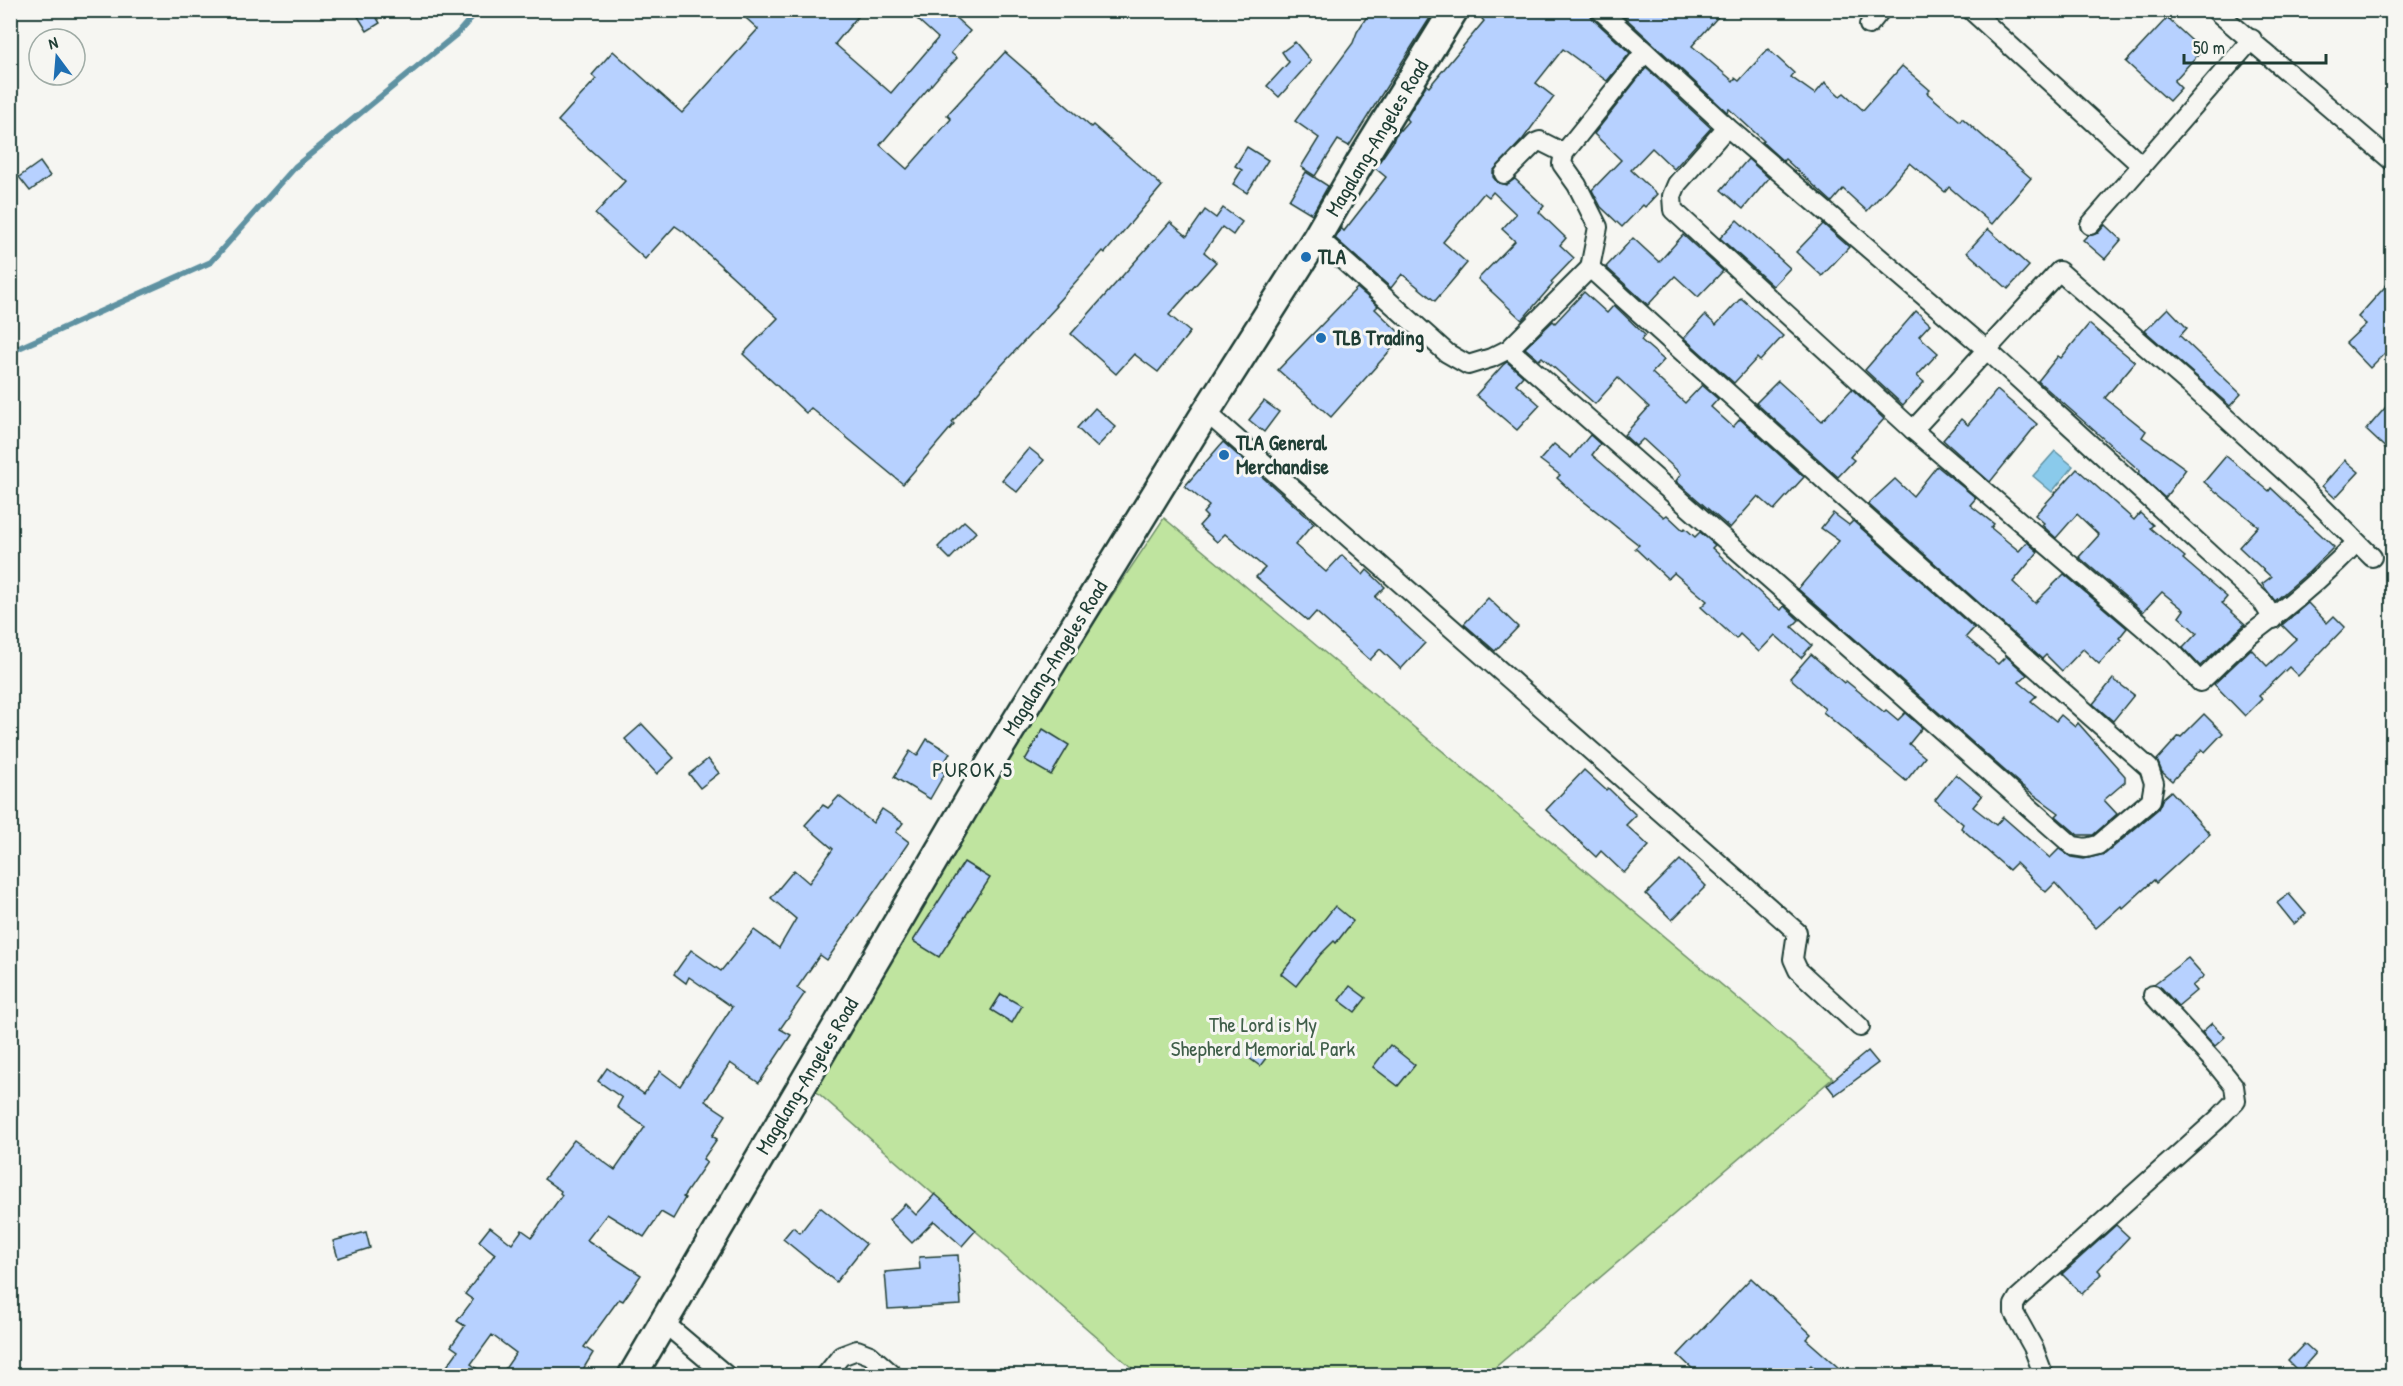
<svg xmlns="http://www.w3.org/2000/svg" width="2403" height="1386" font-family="'Patrick Hand',sans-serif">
<rect width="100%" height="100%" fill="#f6f6f2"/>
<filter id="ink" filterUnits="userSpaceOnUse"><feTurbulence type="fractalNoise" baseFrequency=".0167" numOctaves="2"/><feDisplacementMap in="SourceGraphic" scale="12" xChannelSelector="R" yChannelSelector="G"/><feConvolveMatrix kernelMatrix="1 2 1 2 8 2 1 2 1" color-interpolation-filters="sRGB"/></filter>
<g filter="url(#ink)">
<polygon fill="#bfe49f" stroke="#6f906a" stroke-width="1.5" points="1164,518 1833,1078 1485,1376 1140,1375 810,1086 970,808"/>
<polygon fill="#8acaeb" stroke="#5f92a2" stroke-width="1.5" points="2055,451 2073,466 2052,492 2033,476"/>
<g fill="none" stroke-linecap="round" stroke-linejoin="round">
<polyline stroke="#5f92a2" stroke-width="6" points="10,352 211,262 296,166 458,33 478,10"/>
</g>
<g fill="#b7d1ff" stroke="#1f3d34" stroke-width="1.5">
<polygon points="354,10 372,10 380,23 367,31"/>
<polygon points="737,10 863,10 835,44 891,93 938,38 907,10 947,10 970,31 951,53 957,58 945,71 944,70 880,145 907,169 951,119 947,115 1005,52 1091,127 1093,125 1162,186 1105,253 1103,251 1055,305 1057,306 1000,367 952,422 954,424 903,484 811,408 806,413 743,354 778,318 684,232 675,226 645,259 595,214 625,181 558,121 596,79 592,75 613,51 682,113 758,29"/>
<polygon points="1371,10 1435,10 1349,146 1338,140 1315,176 1301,167 1319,138 1295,121 1353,43 1357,32"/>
<polygon points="1488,10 1589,10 1592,18 1630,53 1607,81 1563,49 1536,83 1554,97 1523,139 1493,171 1493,177 1497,182 1506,185 1515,179 1544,206 1539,212 1566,238 1560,245 1574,258 1551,282 1553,284 1522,320 1478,279 1515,241 1502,229 1516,214 1493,192 1489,197 1484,193 1443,242 1467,263 1435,301 1402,274 1391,288 1335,238 1341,228 1344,231 1386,177 1375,168 1393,142 1395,136 1408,121 1406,119 1426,85 1429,87 1484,21 1482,19"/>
<polygon points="1617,10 1724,10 1692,46 1733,81 1735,78 1739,81 1768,49 1794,73 1791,77 1815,94 1825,82 1840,96 1844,93 1863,110 1902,66 1930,90 1927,93 1960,121 1962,118 2031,178 1992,224 1949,187 1945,192 1910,163 1867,211 1843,189 1832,202 1785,159 1783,161 1762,142 1764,141 1729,109 1727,112"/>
<polygon points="2167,18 2202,50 2174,81 2181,88 2169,101 2126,62"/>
<polygon points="1295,42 1311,61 1279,97 1267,86 1289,62 1282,52"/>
<polygon points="1646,68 1711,128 1674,169 1652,148 1631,170 1657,194 1645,207 1643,205 1622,227 1601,207 1592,190 1621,160 1594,134"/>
<polygon points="1247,147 1268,160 1247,193 1233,184 1242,170 1235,166"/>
<polygon points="1748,159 1769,178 1743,209 1721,190"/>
<polygon points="40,162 50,176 30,191 19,177"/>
<polygon points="1306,172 1328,186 1312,214 1289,200"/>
<polygon points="1223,208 1242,222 1233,235 1222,227 1204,252 1216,262 1169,315 1190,332 1158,372 1134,354 1116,374 1071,334 1170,222 1187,236 1205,210 1216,218"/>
<polygon points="1737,220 1790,268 1773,286 1720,238"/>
<polygon points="1823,224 1849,247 1822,276 1796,252"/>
<polygon points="2105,225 2121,240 2105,259 2083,240 2087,236 2098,233"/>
<polygon points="1988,229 2029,266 2008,289 1967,252"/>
<polygon points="1683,235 1723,271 1698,297 1675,276 1648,305 1606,267 1633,238 1659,262"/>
<polygon points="2392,279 2392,346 2370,368 2346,343 2366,324 2358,317"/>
<polygon points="1357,288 1378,306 1375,309 1403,336 1331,417 1278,370"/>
<polygon points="1584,292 1607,313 1614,305 1645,335 1641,340 1664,360 1652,373 1685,403 1702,385 1718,399 1711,407 1733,427 1740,419 1804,477 1774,510 1758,496 1730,528 1676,481 1681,474 1643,439 1636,446 1624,435 1649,407 1618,378 1595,404 1542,357 1539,360 1525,348 1553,321 1555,323"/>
<polygon points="1741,298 1783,336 1760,361 1757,358 1734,383 1684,338 1705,315 1716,325"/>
<polygon points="2168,308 2187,328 2180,336 2241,394 2230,406 2145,331"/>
<polygon points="1916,311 1930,324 1919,336 1938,353 1917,376 1924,382 1903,405 1865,370"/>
<polygon points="2089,324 2135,362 2105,398 2146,431 2142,437 2186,469 2165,498 2138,473 2140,471 2038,381 2058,356 2061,358"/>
<polygon points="1507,362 1523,376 1516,384 1540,405 1517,430 1476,395 1503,365"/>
<polygon points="1778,381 1822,421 1852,389 1884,419 1850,457 1854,460 1838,477 1756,403"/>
<polygon points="1997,390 2037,424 1990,482 1943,440 1961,419 1968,425"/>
<polygon points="2392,400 2392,454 2366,430"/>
<polygon points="1264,401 1279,412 1264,432 1249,420"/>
<polygon points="1095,408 1116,427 1097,447 1077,428"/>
<polygon points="1590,435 1600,444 1592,455 1664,517 1667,515 1683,530 1685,528 1695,537 1700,532 1715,545 1712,548 1771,603 1781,610 1784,606 1799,620 1792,627 1812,645 1801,658 1775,635 1759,652 1740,634 1736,639 1701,607 1707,601 1674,573 1668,579 1635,548 1639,545 1572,492 1557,478 1560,475 1540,460 1554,444 1571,458"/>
<polygon points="1223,442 1314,523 1295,545 1326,572 1342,555 1363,575 1367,570 1385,587 1375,597 1425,643 1401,669 1380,649 1370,660 1316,612 1308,621 1256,577 1265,568 1225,534 1217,542 1199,526 1207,517 1203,513 1209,506 1185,486"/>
<polygon points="1029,448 1044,460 1017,492 1002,480"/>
<polygon points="2226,456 2269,491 2271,488 2334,547 2309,572 2275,601 2262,584 2271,577 2239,547 2258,526 2204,482"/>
<polygon points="2345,460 2359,472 2335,498 2322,486"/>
<polygon points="1937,466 1976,498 1970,505 1994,524 1991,528 2019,551 2027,542 2038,552 2013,582 2035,603 2064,574 2127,628 2119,638 2121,640 2099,664 2083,649 2062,671 2046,655 2042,659 1868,504 1895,479 1913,496"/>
<polygon points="2077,469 2134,520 2140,513 2153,525 2150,528 2185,557 2183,559 2227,597 2222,603 2245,624 2200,666 2183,648 2197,633 2179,617 2184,610 2162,592 2143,612 2079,557 2099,535 2077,514 2056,538 2042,525 2044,523 2035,515"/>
<polygon points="1833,513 1849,525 1853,521 1974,628 1966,637 1998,664 2006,656 2027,675 2019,682 2036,696 2031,701 2056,721 2061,715 2075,727 2078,723 2125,776 2125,782 2104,800 2117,814 2093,835 2078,835 2056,816 2059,813 2021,785 1798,589 1839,541 1821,528"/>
<polygon points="964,521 976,532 950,559 938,547"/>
<polygon points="1488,598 1518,627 1495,651 1464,624"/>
<polygon points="2308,603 2327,623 2334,616 2345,627 2298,676 2289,667 2259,696 2262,699 2245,716 2214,684 2251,649 2267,666 2296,639 2282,625"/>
<polygon points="1811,654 1844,683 1846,681 1884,712 1886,710 1898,720 1905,713 1922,728 1909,744 1925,757 1906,781 1823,712 1825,709 1790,678"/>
<polygon points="2113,679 2134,695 2113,721 2093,704"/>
<polygon points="2204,714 2223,733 2205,752 2202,749 2172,781 2162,772 2157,760 2179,736 2181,737"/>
<polygon points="642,724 674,758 657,774 625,739"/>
<polygon points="1043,729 1069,745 1051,775 1025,760"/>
<polygon points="927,739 950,753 940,770 945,773 930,799 894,777 910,751 917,756"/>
<polygon points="708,759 719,773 700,788 689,774"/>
<polygon points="1584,770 1606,790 1608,788 1636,815 1626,825 1649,846 1624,873 1601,851 1596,857 1546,810"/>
<polygon points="1956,774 1982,796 1973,807 1996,825 2003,817 2050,858 2059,849 2071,857 2084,859 2105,854 2158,809 2163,798 2171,791 2210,834 2156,883 2154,880 2123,908 2121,906 2096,928 2055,883 2046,892 2016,863 2009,870 1961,828 1963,824 1935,800"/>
<polygon points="839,796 873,823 882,809 903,823 896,832 909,842 827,960 820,955 797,988 805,993 780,1029 791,1035 759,1083 730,1063 705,1101 726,1115 712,1136 717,1139 703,1159 707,1162 683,1197 685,1198 673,1219 661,1212 644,1237 607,1214 587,1240 641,1275 623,1301 619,1299 584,1347 593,1353 579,1376 500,1376 516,1353 492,1335 471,1364 487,1376 440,1376 458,1351 451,1346 465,1326 457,1321 473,1300 465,1294 495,1254 479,1241 490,1227 512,1244 522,1230 532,1237 562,1195 560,1193 561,1191 544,1179 574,1140 615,1170 645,1127 617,1107 622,1098 598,1081 607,1068 644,1094 660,1071 680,1086 732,1007 689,977 686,983 674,974 691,950 721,971 754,930 779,948 796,919 771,898 794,870 809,883 833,849 805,825 823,805 828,808"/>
<polygon points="1680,860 1706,886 1672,920 1646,894"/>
<polygon points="964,862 990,878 939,957 913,941"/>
<polygon points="2289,894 2306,914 2294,924 2277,903"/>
<polygon points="1335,906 1353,921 1336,943 1334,941 1320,955 1296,986 1281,974"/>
<polygon points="2188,958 2204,976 2192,986 2196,991 2178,1006 2161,987 2154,984"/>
<polygon points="1350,986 1366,998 1355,1012 1339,1000"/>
<polygon points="1001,994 1022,1006 1012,1023 991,1010"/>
<polygon points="2212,1023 2225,1037 2215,1046 2202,1032"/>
<polygon points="1255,1042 1269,1054 1260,1066 1245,1055"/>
<polygon points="1390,1045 1415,1065 1398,1086 1373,1067"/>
<polygon points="1868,1051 1878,1063 1835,1095 1827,1085"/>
<polygon points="935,1194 976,1230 962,1246 934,1221 912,1243 889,1220 905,1204 916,1215"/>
<polygon points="820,1207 866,1244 836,1282 783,1239 793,1227 800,1233"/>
<polygon points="2116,1225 2129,1237 2098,1270 2102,1274 2082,1294 2062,1274"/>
<polygon points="366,1232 370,1248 338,1258 333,1241"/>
<polygon points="958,1255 961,1305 888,1309 885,1272 920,1269 919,1257"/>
<polygon points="1751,1278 1811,1334 1806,1339 1848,1376 1823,1376 1811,1365 1800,1376 1700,1376 1678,1355"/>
<polygon points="2304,1344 2315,1354 2299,1372 2288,1361"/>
</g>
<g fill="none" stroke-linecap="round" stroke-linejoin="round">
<defs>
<g id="street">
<polyline points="1600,10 1727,127 1987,350 2262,601 2273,619"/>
<polyline points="1971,10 2142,166"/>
<polyline points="2215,10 2392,161"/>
<polyline points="1869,25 1881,10"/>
<path d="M1727 127 1677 184 1672 196 1673 210 1913 430 2171 651 2200 682C2218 665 2236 646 2255 631 2291 604 2325 575 2356 543"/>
<polyline points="1504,174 1535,143 1540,141 1564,153"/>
<polyline points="2090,225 2252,39"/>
<polyline points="1317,237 1447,353 1468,365 1491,358 1509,349 1590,268 1598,227 1577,185 1562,164 1564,153 1645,52"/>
<polyline points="1509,349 2073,846 2086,848 2098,845 2151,800 2154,783 2149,768 1844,498 1590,268"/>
<polyline points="1206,412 1797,932 1793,959 1798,970 1860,1027"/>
<polyline points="1913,430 2059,271 2190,385 2308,493 2372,557"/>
<polyline points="662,1321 727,1376"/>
<polyline points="825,1376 841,1356 857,1350 870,1355 894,1376"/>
<polyline points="2044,1376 2033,1347 2014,1313 2014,1305 2018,1298 2218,1119 2236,1100 2234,1086 2217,1065 2153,995"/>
</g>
<polyline id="secondary" points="632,1376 996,754 1206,412 1317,237 1360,163 1454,10"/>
</defs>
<use href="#street" stroke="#1f3d34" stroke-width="22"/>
<use href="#secondary" stroke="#1f3d34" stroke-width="32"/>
<use href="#street" stroke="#f6f6f2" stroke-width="18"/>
<use href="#secondary" stroke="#f6f6f2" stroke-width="27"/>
</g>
</g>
<g fill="#1f6fb2" stroke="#f6f6f2" stroke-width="2">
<circle cx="1306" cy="257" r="6"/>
<circle cx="1321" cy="338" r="6"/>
<circle cx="1224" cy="455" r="6"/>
</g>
<g text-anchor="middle" stroke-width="6" stroke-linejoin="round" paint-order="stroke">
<g font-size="21" fill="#1f3d34" stroke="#f6f6f2">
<text transform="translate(1377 138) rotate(-59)" y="7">Magalang-Angeles Road</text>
<text transform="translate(1055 658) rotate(-58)" y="7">Magalang-Angeles Road</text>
<text transform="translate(807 1076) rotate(-59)" y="7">Magalang-Angeles Road</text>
</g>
<g font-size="21" font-weight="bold" fill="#1f3d34" stroke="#f6f6f2" text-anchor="start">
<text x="1318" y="264">TLA</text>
<text x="1333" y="345">TLB Trading</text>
<text x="1236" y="450">TLA General<tspan x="1236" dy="24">Merchandise</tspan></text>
</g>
<g font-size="21" fill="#3f5e49" stroke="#f6f6f2">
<text x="1263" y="1032">The Lord is My<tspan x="1263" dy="24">Shepherd Memorial Park</tspan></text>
</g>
<g font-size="22" letter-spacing="1.5" fill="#1f3d34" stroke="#f6f6f2">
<text x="973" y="777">PUROK 5</text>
</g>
</g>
<rect width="2403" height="1386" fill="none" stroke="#f6f6f2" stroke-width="36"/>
<rect x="18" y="18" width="2367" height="1350" fill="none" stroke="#1f3d34" stroke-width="2" filter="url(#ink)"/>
<g transform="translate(57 57) rotate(344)"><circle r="28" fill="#f6f6f2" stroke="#a0aca6" stroke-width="1.5"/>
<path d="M0-4.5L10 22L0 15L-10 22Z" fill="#1f6fb2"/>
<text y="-9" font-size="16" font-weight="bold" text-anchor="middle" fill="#1f3d34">N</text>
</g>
<path d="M2184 54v9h142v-9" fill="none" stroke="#1f3d34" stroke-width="3"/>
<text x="2193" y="54" font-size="18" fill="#1f3d34" stroke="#f6f6f2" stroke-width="4.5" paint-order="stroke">50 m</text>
</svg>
